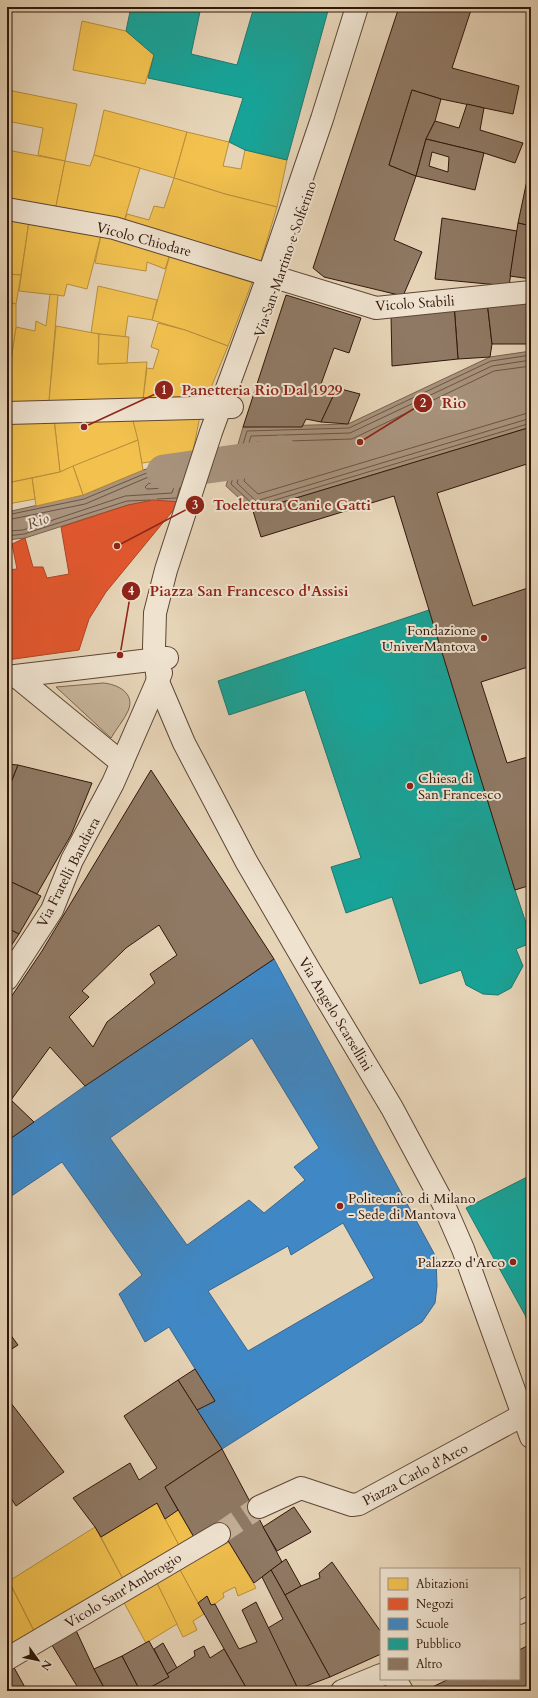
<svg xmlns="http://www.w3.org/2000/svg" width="538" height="1698" font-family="Cardo,serif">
<rect width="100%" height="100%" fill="#e6d4b7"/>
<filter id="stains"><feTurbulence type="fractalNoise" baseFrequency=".005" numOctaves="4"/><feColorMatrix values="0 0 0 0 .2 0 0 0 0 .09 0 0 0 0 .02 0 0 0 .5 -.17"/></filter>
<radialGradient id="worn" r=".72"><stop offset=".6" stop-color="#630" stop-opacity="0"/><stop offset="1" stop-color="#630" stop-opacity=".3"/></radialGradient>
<path fill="#c7b49a" stroke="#7c6552" d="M103 683C117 684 136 693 128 711 124 720 116 729 111 738L56 687Z"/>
<g fill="#a8937d" stroke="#78614f">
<polygon points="531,351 531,427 253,511 226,486 243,427 348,424 490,357"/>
<polygon points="192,456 180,502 128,505 25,538 7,540 7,512 83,495 143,470"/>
</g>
<g fill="#f2c14e" stroke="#b88e3a">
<polygon points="82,21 126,31 154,55 145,84 73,70"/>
<polygon points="8,90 77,104 65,161 38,155 43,128 7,121"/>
<polygon points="104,110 187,132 174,178 94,155"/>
<polygon points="187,132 229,142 223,166 241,169 245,150 287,160 277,207 225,194 174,178"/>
<polygon points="7,150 65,161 55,211 7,201"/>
<polygon points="94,155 140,168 123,225 55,211 65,161 90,166"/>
<polygon points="174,178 225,194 277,207 259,267 123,225 127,214 149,220 154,206 164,208"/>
<polygon points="7,218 29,221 21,275 7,274"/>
<polygon points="29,221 101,235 87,289 67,284 64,296 19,291"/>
<polygon points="101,235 171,251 165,269 147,262 146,271 95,263"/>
<polygon points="171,251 254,277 228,346 185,330 152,320"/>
<polygon points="7,274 21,275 16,304 7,302"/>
<polygon points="98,286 157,300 152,320 128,316 125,337 91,333"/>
<polygon points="50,294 58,295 49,401 7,404 7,387 16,327 35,331 36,321 46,326"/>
<polygon points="7,302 16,304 16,327 7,387"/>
<polygon points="158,323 185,330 228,346 208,395 143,399 147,368 153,369 159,350 151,347"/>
<polygon points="56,326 99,334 98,364 147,362 143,399 49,401"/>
<polygon points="99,334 129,337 127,363 98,364"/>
<polygon points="201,411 192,456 142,463 131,413"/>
<polygon points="131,413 138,440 60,472 54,419"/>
<polygon points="54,419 60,472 7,483 7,424"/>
<polygon points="138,440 143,470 83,495 73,466"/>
<polygon points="73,466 83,495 36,506 32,478 60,472"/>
<polygon points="32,478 35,499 8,504 7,483"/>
<polygon points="157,1503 180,1547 124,1581 101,1537"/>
<polygon points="178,1510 195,1539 180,1547 165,1519"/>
<polygon points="95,1527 124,1581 35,1633 9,1581"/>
<polygon points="229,1542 256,1588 238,1596 235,1587 223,1593 224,1597 215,1604 211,1605 207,1596 198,1603 179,1568"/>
<polygon points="179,1568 204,1614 193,1621 197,1630 183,1637 156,1581"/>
<polygon points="7,1578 35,1633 7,1649"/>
<polygon points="156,1581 177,1624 146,1643 122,1599"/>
</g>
<polygon fill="#e4572e" stroke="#ae4424" points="153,500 180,502 106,592 89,619 79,650 7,660 7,570 17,569 12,544 25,538 33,567 43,567 47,578 69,574 61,527 128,505"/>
<path fill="#3f88c5" stroke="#3b668d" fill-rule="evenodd" d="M274 959 436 1257 437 1286 435 1303 422 1322 222 1449 197 1410 215 1401 169 1327 145 1342 119 1294 142 1275 62 1162 7 1199V1141L85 1086ZM252 1038 319 1148 294 1167 305 1180 264 1213 249 1200 187 1245 110 1138ZM343 1223 374 1278 248 1351 208 1291 288 1246 291 1255Z"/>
<g fill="#17a398" stroke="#1f796e">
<polygon points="131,7 201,7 191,54 237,65 254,7 329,7 287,160 245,150 229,142 243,98 148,78 154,55 126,31"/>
<polygon points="429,610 515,890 531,938 531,943 516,949 523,966 511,988 498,995 483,994 466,985 461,970 420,984 392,897 346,913 331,867 361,858 305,690 229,715 218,681"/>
<polygon points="531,1175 531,1333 525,1315 466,1208"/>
</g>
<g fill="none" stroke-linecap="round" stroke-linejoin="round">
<g stroke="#6c5444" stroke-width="1">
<polyline points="531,355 491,361 349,428 247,431 231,484 255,506 531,423"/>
<polyline points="531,360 492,366 350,433 251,436 237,483 256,501 531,418"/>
<polyline points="531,366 494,371 352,439 256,442 244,481 258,494 531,412"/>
<polygon points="168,479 170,481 167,488 147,489 145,487 148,484"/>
<polyline points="7,515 84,499 144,474 185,463 186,465 177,498 157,499"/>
<polyline points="7,520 85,504 146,478 176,470 179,472 172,493 125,496 23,530 7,531"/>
<polyline points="7,536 24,534 127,501 150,500"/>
</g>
<polyline stroke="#a8937d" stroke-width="35" points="164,472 265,458 280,453"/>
</g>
<g fill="#8f7964" stroke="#31160b" fill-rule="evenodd">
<polygon points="399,7 472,7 452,68 519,86 513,114 441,99 412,90 389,165 416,176 394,240 422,252 403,296 324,277 313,268"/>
<polygon points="412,90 441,99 435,121 426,139 416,176 389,165"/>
<polygon points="467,104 484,108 480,130 523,143 515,163 484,153 426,139 435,121 459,128"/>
<path d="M426 139 484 153 475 190 416 176ZM432 152 449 157 448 172 429 166Z"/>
<polygon points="530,166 531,166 531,226 518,223"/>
<polygon points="442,218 517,231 509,286 435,279"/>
<polygon points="518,223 531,226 531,279 510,276"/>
<polygon points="286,295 361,318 349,353 334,348 320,387 337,388 321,422 306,419 302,427 243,427"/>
<polygon points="487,301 492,344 490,357 458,359 454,304"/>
<polygon points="487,301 531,301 531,344 492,344"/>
<polygon points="454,304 458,359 392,366 391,315"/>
<polygon points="337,388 360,394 348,424 321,422"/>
<polygon points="531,427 531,467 530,463 437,493 473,606 531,587 531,666 481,682 507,763 531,756 531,885 515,890 394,496 261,537 253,511"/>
<polygon points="7,764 18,765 7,793"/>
<polygon points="18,765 92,783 71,835 37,894 7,880 7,793"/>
<path d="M151 770 274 959 85 1086 50 1047 11 1100 34 1122 7 1141V1003L42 951ZM159 925 177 955 150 974 155 983 107 1022 93 1047 69 1017 89 997 82 991 126 948Z"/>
<polygon points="7,880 41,896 19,934 7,928"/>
<polygon points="7,928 19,934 7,952"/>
<polygon points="7,1330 18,1345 7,1352"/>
<polygon points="195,1369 215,1401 197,1410 178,1380"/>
<polygon points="178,1380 222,1449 165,1487 178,1510 165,1519 157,1503 101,1537 95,1527 73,1498 130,1463 139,1480 157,1468 124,1416"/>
<polygon points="7,1398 64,1472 16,1506 7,1492"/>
<polygon points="222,1449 282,1562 254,1583 219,1526 195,1539 165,1487"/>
<polygon points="294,1507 311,1532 277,1551 263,1527"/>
<polygon points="286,1559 301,1586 285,1595 271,1570"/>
<polygon points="332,1562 381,1632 381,1654 330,1677 285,1595 301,1586 320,1578 319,1573"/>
<polygon points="271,1570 285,1595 330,1677 298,1689 268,1628 283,1619 262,1577"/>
<polygon points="207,1596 211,1605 215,1604 239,1649 257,1642 242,1610 256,1602 298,1689 293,1691 248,1691 198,1603"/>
<polygon points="74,1626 94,1669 106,1691 80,1691 50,1642"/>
<polygon points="149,1641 169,1677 144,1691 140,1691 122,1656"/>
<polygon points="163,1643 177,1668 167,1674 154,1649"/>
<polygon points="531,1644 531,1691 424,1691 449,1679 481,1679 482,1680 486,1679 519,1679 519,1650"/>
<polygon points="204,1646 210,1658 224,1649 248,1691 144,1691 169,1677 167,1674 195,1656 194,1651"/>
<polygon points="122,1656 138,1687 131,1691 106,1691 94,1669"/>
<polygon points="12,1664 27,1691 7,1691 7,1668"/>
</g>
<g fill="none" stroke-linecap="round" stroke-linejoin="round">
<polyline stroke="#c2ae95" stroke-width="22" stroke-dasharray="22 11" stroke-linecap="butt" points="219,1534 259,1507"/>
<defs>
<g id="minor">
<polyline points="357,7 322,119 269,274 211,432 166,570 155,613 154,647 158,682 184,743 246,861 310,971 392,1108 443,1203 463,1249 531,1437"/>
<polyline points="7,209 114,228 376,308 531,292"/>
<polyline points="7,413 232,407"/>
<polyline points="7,677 167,658"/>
<polyline points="17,677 122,763"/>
<polyline points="7,979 52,910 72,860 113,783 161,673"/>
<polyline points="259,1507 301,1488 352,1505 359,1504 523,1415 531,1412"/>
<polyline points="519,1613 531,1607"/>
<polyline points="7,1659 219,1534"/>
<polyline points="395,1679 402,1691"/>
<polyline points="342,1691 381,1675"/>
</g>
</defs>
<use href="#minor" stroke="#5e4636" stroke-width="24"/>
<use href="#minor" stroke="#efe3d0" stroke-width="22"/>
</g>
<g fill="#8f2418" stroke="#efe3d0" stroke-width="1.5">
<circle cx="484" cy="638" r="4"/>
<circle cx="410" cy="786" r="4"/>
<circle cx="340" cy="1206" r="4"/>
<circle cx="513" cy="1262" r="4"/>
</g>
<g text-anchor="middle" stroke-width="4" stroke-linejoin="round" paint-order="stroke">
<g font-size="14" fill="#31160b" stroke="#efe3d0">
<text transform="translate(144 239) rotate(15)" y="5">Vicolo Chiodare</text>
<text transform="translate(285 259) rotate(-71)" y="5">Via San Martino e Solferino</text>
<text transform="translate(415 303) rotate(-4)" y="5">Vicolo Stabili</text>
<text transform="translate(68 872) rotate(-63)" y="5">Via Fratelli Bandiera</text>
<text transform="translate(336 1014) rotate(59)" y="5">Via Angelo Scarsellini</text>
<text transform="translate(415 1474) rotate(-28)" y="5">Piazza Carlo d'Arco</text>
<text transform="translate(123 1590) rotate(-31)" y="5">Vicolo Sant'Ambrogio</text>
</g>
<g font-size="14" fill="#31160b" stroke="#efe3d0" text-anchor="end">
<text x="476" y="635">Fondazione<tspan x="476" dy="16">UniverMantova</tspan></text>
<text x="418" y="783" text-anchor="start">Chiesa di<tspan x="418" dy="16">San Francesco</tspan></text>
<text x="348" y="1203" text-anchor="start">Politecnico di Milano<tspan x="348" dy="16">- Sede di Mantova</tspan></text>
<text x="505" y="1267">Palazzo d'Arco</text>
</g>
<g font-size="15" font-style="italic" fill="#614839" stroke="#efe3d0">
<text transform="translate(38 521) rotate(-20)" y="5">Rio</text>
</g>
</g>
<path fill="none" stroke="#8f2418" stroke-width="1.5" d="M84 427L164 390M360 442L423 403M117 546L195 505M120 655L131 591"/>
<g fill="#8f2418" stroke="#efe3d0" stroke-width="1.5">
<circle cx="84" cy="427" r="4"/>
<circle cx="360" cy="442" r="4"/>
<circle cx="117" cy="546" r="4"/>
<circle cx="120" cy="655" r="4"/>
<circle cx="164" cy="390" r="10"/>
<circle cx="423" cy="403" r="10"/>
<circle cx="195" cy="505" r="10"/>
<circle cx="131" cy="591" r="10"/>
</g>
<g font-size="12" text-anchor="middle" font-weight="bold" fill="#fff">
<text x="164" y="394">1</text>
<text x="423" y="407">2</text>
<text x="195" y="509">3</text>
<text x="131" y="595">4</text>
</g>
<g font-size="15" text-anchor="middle" font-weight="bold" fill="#8f2418" stroke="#efe3d0" stroke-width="4" stroke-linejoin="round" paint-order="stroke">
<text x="262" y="395">Panetteria Rio Dal 1929</text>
<text x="454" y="408">Rio</text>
<text x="292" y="510">Toelettura Cani e Gatti</text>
<text x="249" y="596">Piazza San Francesco d'Assisi</text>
</g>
<rect width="538" height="1698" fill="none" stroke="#e6d4b7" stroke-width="24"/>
<rect x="8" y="8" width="522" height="1682" fill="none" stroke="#31160b" stroke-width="2"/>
<rect x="12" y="12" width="514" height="1674" fill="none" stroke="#31160b"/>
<rect x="380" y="1568" width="140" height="112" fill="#efe3d0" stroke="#a39181"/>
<rect x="388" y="1578" width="20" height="12" fill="#f2c14e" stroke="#a39181"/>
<text x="416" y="1588" font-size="12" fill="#31160b">Abitazioni</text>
<rect x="388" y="1598" width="20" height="12" fill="#e4572e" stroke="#a39181"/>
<text x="416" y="1608" font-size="12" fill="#31160b">Negozi</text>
<rect x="388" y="1618" width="20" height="12" fill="#3f88c5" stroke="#a39181"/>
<text x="416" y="1628" font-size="12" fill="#31160b">Scuole</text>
<rect x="388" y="1638" width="20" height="12" fill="#17a398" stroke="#a39181"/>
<text x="416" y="1648" font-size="12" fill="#31160b">Pubblico</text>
<rect x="388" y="1658" width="20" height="12" fill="#8f7964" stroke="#a39181"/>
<text x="416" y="1668" font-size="12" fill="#31160b">Altro</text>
<g transform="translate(38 1660) rotate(123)" stroke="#efe3d0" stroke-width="3" paint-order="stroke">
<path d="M0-3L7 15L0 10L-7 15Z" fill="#31160b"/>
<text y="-6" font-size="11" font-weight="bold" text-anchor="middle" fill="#31160b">N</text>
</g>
<rect width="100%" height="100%" filter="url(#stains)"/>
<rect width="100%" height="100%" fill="url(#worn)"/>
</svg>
